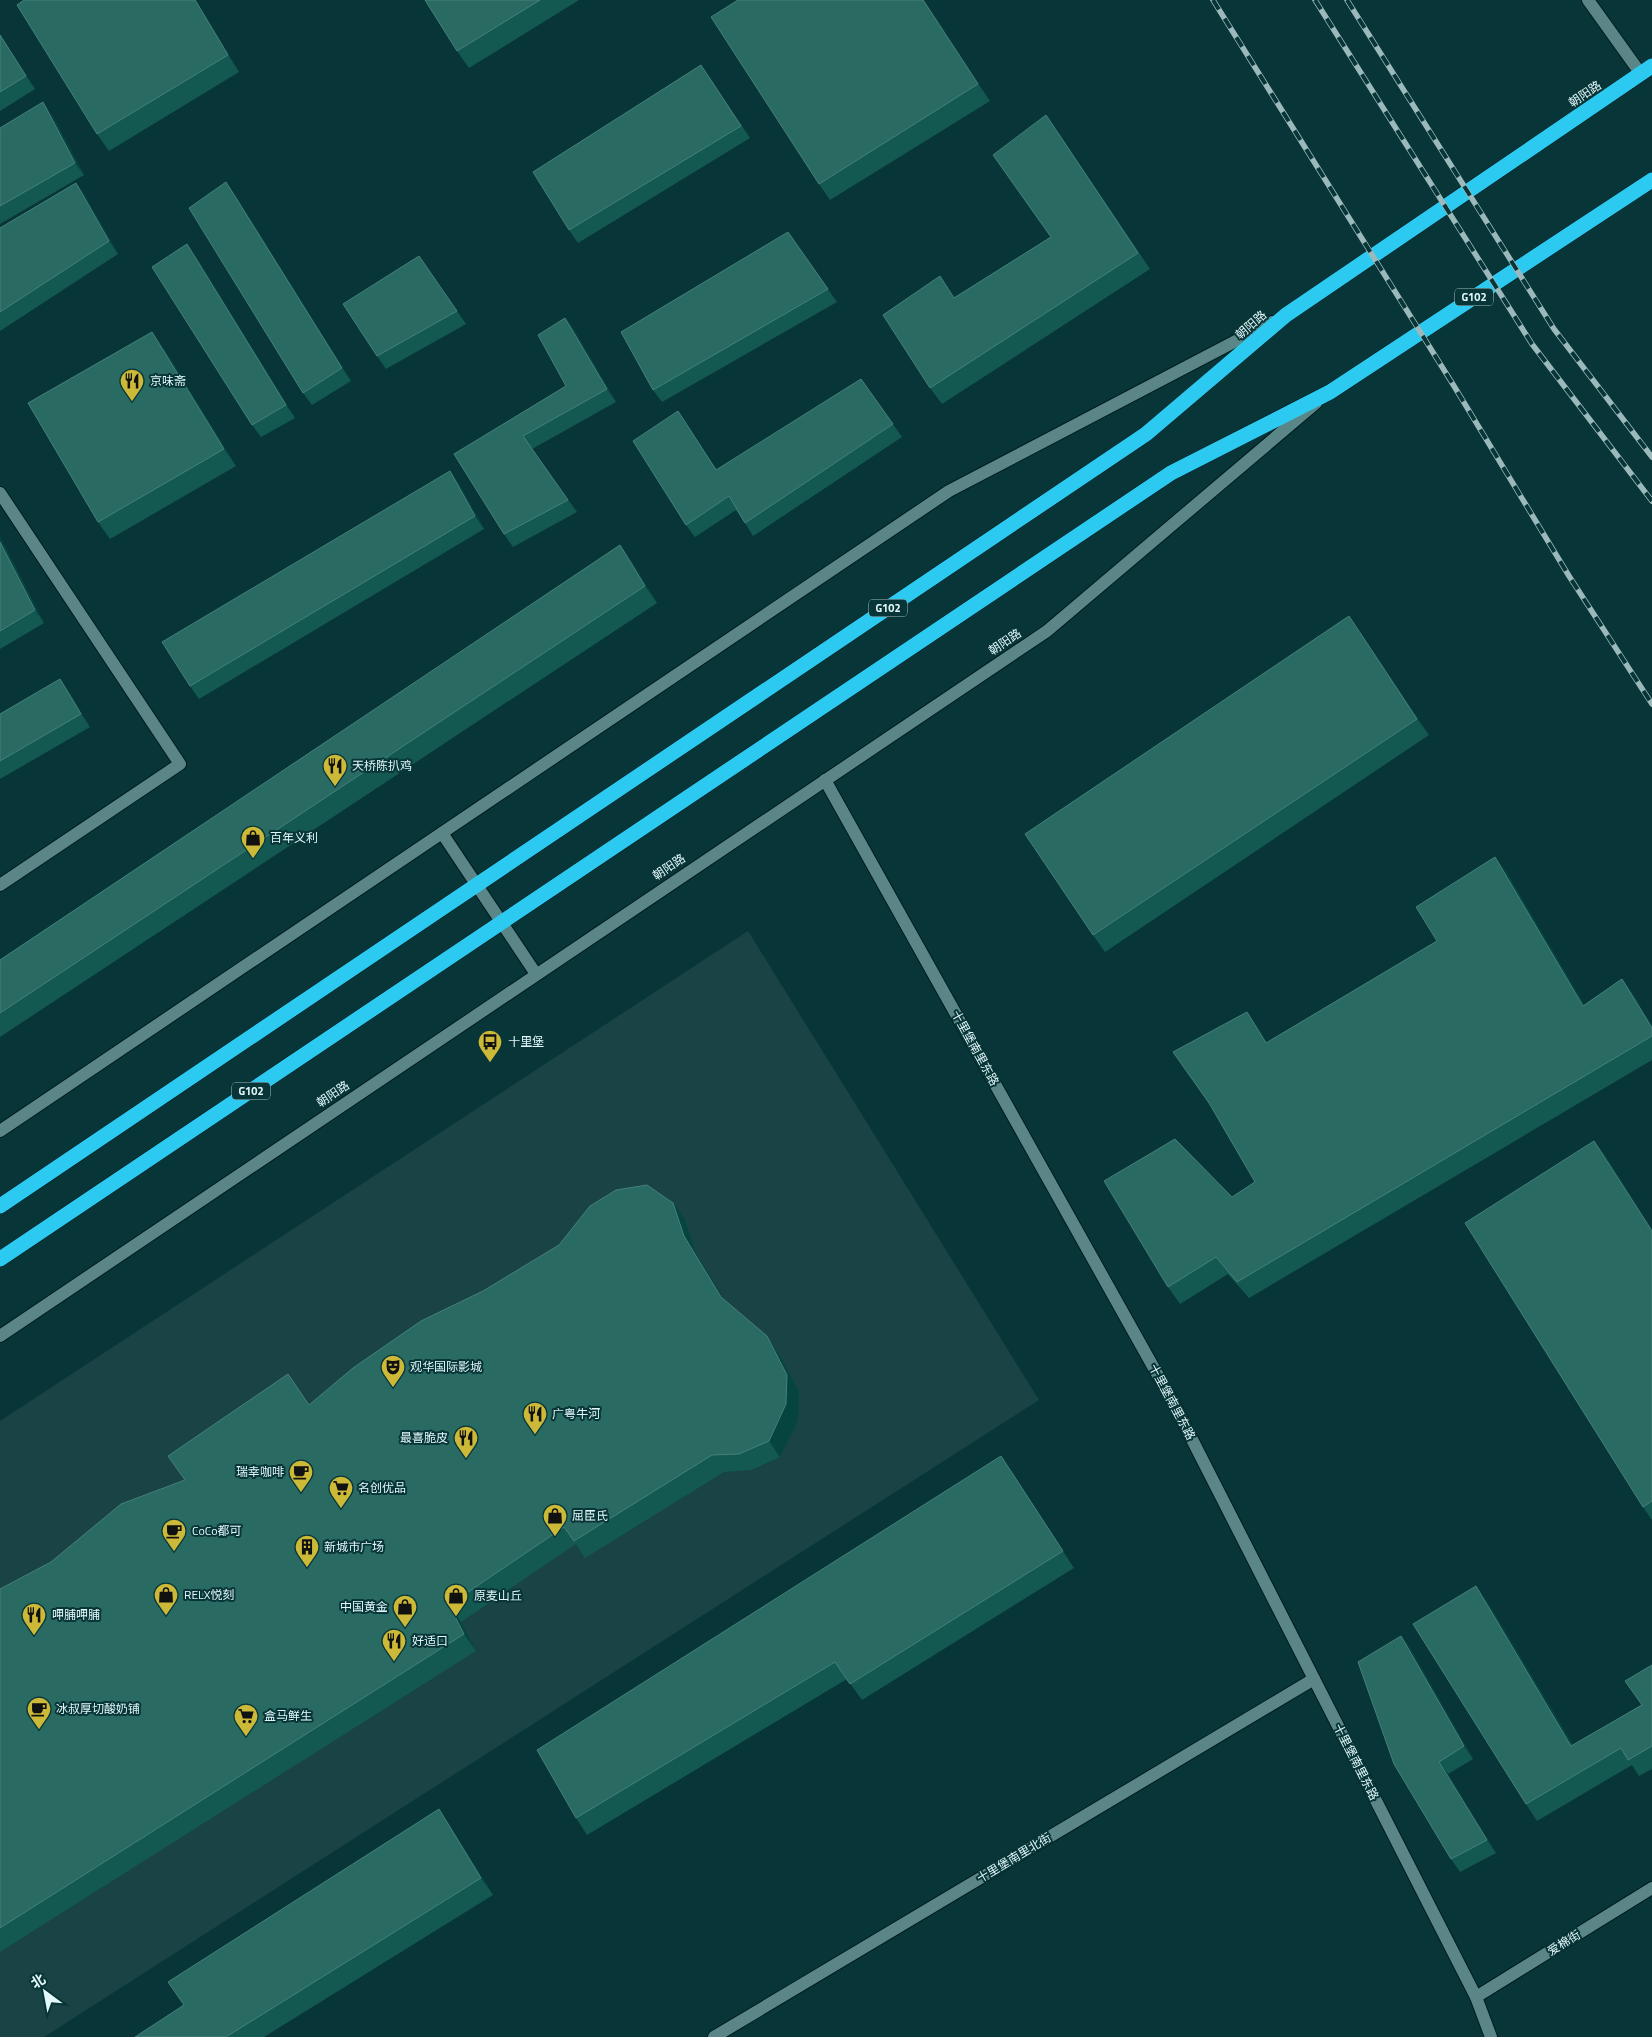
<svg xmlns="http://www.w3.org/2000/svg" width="1652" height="2037" font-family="'Titillium Web','Noto Sans SC',sans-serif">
<rect width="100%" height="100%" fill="#083638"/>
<polygon fill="#194345" points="748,931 1039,1400 44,2037 0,2037 0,1421"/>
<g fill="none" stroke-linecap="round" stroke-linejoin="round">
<defs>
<g id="minor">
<polyline points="1588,0 1641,74"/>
<polyline points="0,493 180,764 0,885"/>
<polyline points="825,780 1174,1404 1476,1997 1491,2037"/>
<polyline points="442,833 536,974"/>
<polyline points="0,1131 949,491 1272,322"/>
<polyline points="0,1336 1047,631 1316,403"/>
<polyline points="1476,1997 1652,1888"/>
<polyline points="714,2037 1314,1679"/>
</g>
<g id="highway">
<polyline points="0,1206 1146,434 1286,315 1652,66"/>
<polyline points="0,1259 1171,473 1330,392 1652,180"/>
</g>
</defs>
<use href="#minor" stroke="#001c1e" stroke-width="14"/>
<use href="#highway" stroke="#001c1e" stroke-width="16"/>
<use href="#minor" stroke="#5b8688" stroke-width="12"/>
<use href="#highway" stroke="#2cc9f1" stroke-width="15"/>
<defs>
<g id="rail">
<polyline points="1213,0 1454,386 1569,576 1652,704"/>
<polyline points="1315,0 1532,344 1652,501"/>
<polyline points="1347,0 1554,329 1652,457"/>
</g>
</defs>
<use href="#rail" stroke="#9bb9bb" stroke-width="5.5"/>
<use href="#rail" stroke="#083638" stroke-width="4" stroke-dasharray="11" stroke-linecap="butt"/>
</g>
<g fill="#135951">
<polygon points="24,0 196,0 239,72 109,151 97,134"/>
<polygon points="425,0 579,0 469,68 457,51"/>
<polygon points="924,0 990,101 830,200 819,184"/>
<polygon points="0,34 35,89 0,111"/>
<polygon points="710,78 750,138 578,243 569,230"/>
<polygon points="52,115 84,175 0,224 0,128"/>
<polygon points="1058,132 1150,269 942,404 930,388 955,297 1051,237"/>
<polygon points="76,183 85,196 118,254 0,331 0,228"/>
<polygon points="235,195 351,381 312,405 303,393"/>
<polygon points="788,232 837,302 662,402 653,390"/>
<polygon points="419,256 466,324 386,369 377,356"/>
<polygon points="196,257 295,418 261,437 252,425"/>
<polygon points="565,318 574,330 616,402 532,449 577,512 513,547 504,534 454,454 566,386"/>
<polygon points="164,349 236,466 110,539 98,522"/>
<polygon points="861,379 902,437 753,536 745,523 736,510 695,537 686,525 678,411 717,470"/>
<polygon points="450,471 459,484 484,529 199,699 190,686"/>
<polygon points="0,537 44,623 0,649"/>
<polygon points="620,545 632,562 657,603 0,1037 0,960"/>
<polygon points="1360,632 1429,735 1105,952 1093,935"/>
<polygon points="60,679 69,692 90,727 0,779 0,714"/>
<polygon points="1495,857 1507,873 1584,1005 1622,979 1634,996 1652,1026 1652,1060 1249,1298 1228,1274 1180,1304 1168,1287 1232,1197 1255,1182 1259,1029 1267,1043 1437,941"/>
<polygon points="1594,1141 1606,1157 1652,1230 1652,1520 1643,1507"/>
<polygon points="673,1203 685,1219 696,1253 724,1300 778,1353 799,1391 798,1421 780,1457 751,1470 724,1472 585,1558 576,1544 461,1622 476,1651 0,1952 0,1589 51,1562 185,1480 288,1374 309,1405"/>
<polygon points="1001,1456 1074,1568 862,1700 847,1679 587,1835 576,1818"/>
<polygon points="1488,1603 1573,1745 1641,1705 1652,1665 1652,1769 1639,1776 1632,1765 1537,1821 1526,1804"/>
<polygon points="1401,1636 1410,1648 1473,1759 1448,1774 1496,1853 1460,1872 1451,1859"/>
<polygon points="439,1809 450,1826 493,1895 264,2037 135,2037 184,2005"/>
</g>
<g fill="#05443f">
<polygon points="195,0 196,0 239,72 228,55"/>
<polygon points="923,0 924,0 990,101 978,84"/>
<polygon points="0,34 35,89 26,76"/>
<polygon points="43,102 52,115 84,175 75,163"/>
<polygon points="226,182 235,195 351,381 342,368"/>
<polygon points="76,183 85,196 118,254 109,241"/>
<polygon points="187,244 196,257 295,418 286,405"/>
<polygon points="940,276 952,293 965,314 954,298"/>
<polygon points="565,318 574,330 616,402 607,389"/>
<polygon points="152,332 164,349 236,466 224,449"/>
<polygon points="678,411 687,424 725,483 716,470"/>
<polygon points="450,471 459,484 484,529 475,516"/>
<polygon points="0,537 44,623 35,610 0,542"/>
<polygon points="620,545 632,562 657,603 645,586"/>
<polygon points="1349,616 1360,632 1429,735 1417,719"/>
<polygon points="60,679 69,692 90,727 81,714"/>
<polygon points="1495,857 1507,873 1595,1022 1583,1006"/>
<polygon points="1622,979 1634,996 1652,1026 1652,1028"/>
<polygon points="1247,1012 1259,1029 1278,1060 1266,1043"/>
<polygon points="1594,1141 1606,1157 1652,1230 1652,1231"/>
<polygon points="673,1203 685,1219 696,1253 733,1314 721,1297 684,1236"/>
<polygon points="767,1336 778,1353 799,1391 798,1421 780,1457 769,1441"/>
<polygon points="1001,1456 1013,1473 1074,1568 1063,1551"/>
<polygon points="1476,1586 1488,1603 1583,1762 1571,1746"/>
<polygon points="449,1605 461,1622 476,1651 464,1634"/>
<polygon points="1401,1636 1410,1648 1473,1759 1464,1746"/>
<polygon points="1439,1762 1448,1774 1496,1853 1487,1840"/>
<polygon points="439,1809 450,1826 493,1895 481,1878"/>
</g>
<g fill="#296a63" stroke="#46807b">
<polygon points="24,0 195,0 228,55 97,134 17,5"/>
<polygon points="425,0 540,0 457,51"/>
<polygon points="738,0 923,0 978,84 819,184 711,17"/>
<polygon points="0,35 26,76 0,92"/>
<polygon points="701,65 741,126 569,230 533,172"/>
<polygon points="43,102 75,163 0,206 0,128"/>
<polygon points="1046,115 1138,253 930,388 883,315 940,276 954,298 1051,237 993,155"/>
<polygon points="226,182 342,368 303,393 189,208"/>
<polygon points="76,183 109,241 0,312 0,228"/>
<polygon points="788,232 828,289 653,390 621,332"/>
<polygon points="187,244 286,405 252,425 152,267"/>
<polygon points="419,256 457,311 377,356 343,304"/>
<polygon points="565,318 607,389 523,436 568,500 504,534 454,454 566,386 538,335"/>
<polygon points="152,332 224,449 98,522 28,403"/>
<polygon points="861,379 893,424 745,523 729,496 686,525 633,441 678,411 716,470"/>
<polygon points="450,471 475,516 190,686 162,642"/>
<polygon points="0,542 35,610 0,631"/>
<polygon points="620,545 645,586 0,1013 0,960"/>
<polygon points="1349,616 1417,719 1093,935 1025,834"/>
<polygon points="60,679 81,714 0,761 0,714"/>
<polygon points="1495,857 1583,1006 1622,979 1652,1028 1652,1036 1237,1282 1216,1257 1168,1287 1104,1181 1175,1139 1232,1197 1255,1182 1209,1103 1173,1052 1247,1012 1266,1043 1437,941 1416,907"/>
<polygon points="1594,1141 1652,1231 1652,1501 1643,1507 1465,1223"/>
<polygon points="647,1185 673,1203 684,1236 721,1297 767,1336 787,1375 786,1404 769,1441 739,1454 712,1455 574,1541 564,1527 449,1605 464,1634 0,1928 0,1589 51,1562 121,1504 185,1480 168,1456 288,1374 309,1405 353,1368 421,1321 483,1291 559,1245 590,1206 616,1190"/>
<polygon points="1001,1456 1063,1551 850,1684 835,1662 576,1818 537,1750"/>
<polygon points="1476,1586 1571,1746 1642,1705 1625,1681 1652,1665 1652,1746 1628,1760 1621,1748 1526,1804 1413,1624"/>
<polygon points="1401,1636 1464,1746 1439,1762 1487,1840 1451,1859 1394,1764 1358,1662"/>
<polygon points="439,1809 481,1878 226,2037 135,2037 184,2005 168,1982"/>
</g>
<defs>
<symbol id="restaurant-pin" viewBox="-11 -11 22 30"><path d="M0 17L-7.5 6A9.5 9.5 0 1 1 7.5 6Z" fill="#ccb938" stroke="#083638"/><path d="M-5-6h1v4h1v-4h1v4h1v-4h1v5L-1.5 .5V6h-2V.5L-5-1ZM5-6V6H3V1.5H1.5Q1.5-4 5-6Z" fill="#111"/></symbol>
<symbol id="shop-pin" viewBox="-11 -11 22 30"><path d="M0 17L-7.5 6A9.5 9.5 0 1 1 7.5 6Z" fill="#ccb938" stroke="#083638"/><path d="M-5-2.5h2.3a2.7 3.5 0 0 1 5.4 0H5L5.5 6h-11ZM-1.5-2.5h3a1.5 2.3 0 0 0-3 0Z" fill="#111"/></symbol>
<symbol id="bus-pin" viewBox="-11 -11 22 30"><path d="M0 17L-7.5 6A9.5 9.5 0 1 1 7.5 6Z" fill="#ccb938" stroke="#083638"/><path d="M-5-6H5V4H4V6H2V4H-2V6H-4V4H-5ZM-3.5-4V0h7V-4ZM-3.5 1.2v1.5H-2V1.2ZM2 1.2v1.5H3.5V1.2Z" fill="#111"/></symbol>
<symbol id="theatre-pin" viewBox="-11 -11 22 30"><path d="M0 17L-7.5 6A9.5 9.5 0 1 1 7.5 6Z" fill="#ccb938" stroke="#083638"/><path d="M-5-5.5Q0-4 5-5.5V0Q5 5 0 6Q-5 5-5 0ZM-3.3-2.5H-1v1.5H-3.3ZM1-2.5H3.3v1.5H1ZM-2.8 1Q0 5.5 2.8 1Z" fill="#111"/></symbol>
<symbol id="cafe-pin" viewBox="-11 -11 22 30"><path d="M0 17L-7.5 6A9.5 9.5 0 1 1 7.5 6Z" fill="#ccb938" stroke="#083638"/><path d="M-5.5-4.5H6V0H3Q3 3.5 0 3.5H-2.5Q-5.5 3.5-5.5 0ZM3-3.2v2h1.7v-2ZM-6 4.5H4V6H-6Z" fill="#111"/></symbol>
<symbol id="supermarket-pin" viewBox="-11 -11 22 30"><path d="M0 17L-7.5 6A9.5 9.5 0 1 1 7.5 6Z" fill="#ccb938" stroke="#083638"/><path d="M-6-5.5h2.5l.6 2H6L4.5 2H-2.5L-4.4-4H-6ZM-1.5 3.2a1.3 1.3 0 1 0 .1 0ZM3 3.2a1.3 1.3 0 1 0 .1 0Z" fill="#111"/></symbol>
<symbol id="building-pin" viewBox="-11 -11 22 30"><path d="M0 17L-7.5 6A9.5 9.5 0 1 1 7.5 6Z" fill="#ccb938" stroke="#083638"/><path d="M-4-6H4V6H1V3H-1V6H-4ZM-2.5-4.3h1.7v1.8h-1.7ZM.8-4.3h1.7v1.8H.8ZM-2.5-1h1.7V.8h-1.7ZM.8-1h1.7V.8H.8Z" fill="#111"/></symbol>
</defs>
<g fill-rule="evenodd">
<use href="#restaurant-pin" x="118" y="367" width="28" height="38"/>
<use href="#restaurant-pin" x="321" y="752" width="28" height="38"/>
<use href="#shop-pin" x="239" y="824" width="28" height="38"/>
<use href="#bus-pin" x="476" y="1028" width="28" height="38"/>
<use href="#theatre-pin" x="379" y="1353" width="28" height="38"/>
<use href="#restaurant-pin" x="521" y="1400" width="28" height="38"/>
<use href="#restaurant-pin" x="452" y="1424" width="28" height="38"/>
<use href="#cafe-pin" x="287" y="1458" width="28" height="38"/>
<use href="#supermarket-pin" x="327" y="1474" width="28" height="38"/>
<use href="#shop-pin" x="541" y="1502" width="28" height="38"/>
<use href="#cafe-pin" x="160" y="1517" width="28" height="38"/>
<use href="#building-pin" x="293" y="1533" width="28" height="38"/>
<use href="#shop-pin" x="152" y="1581" width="28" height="38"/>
<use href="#shop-pin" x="442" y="1582" width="28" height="38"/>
<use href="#shop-pin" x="391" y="1593" width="28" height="38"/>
<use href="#restaurant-pin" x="20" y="1601" width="28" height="38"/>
<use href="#restaurant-pin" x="380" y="1627" width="28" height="38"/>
<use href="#cafe-pin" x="25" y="1695" width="28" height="38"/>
<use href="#supermarket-pin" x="232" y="1702" width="28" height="38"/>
</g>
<g text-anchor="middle" stroke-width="4" stroke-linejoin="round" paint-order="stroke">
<g fill="#083638" stroke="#a1bec0" stroke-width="1">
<rect x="1455" y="288.5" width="38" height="17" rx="4"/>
<rect x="869" y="599.5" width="38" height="17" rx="4"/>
<rect x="232" y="1082.5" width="38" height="17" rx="4"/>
</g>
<g font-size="11" font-weight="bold" fill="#e2f8fa">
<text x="1474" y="301">G102</text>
<text x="888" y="612">G102</text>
<text x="251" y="1095">G102</text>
</g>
<g font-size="12" fill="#e2f8fa" stroke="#083638">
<text transform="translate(1585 94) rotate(-34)" y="4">朝阳路</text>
<text transform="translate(1251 325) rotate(-41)" y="4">朝阳路</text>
<text transform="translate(1005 642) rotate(-34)" y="4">朝阳路</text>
<text transform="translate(669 867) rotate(-34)" y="4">朝阳路</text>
<text transform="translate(975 1048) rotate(61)" y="4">十里堡南里东路</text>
<text transform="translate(333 1094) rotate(-34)" y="4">朝阳路</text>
<text transform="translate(1172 1402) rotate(62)" y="4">十里堡南里东路</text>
<text transform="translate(1356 1762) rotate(63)" y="4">十里堡南里东路</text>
<text transform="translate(1014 1858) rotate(-31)" y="4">十里堡南里北街</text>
<text transform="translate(1564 1943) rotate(-32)" y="4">爱棉街</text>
</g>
<g font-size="12" fill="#e2f8fa" stroke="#083638" text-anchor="start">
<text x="150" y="385">京味斋</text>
<text x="352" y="770">天桥陈扒鸡</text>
<text x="270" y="842">百年义利</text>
<text x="508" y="1046">十里堡</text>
<text x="410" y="1371">观华国际影城</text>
<text x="552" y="1418">广粤牛河</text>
<text x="448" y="1442" text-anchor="end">最喜脆皮</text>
<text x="284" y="1476" text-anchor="end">瑞幸咖啡</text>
<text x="358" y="1492">名创优品</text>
<text x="572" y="1520">屈臣氏</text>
<text x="192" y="1535">CoCo都可</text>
<text x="324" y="1551">新城市广场</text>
<text x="184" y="1599">RELX悦刻</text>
<text x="474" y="1600">原麦山丘</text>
<text x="388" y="1611" text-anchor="end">中国黄金</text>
<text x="52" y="1619">呷脯呷脯</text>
<text x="412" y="1645">好适口</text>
<text x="56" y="1713">冰叔厚切酸奶铺</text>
<text x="264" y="1720">盒马鲜生</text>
</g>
</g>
<g transform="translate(45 1992) rotate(328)" stroke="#083638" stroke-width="4" paint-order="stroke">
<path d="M0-4L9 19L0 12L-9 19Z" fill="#e2f8fa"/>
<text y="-8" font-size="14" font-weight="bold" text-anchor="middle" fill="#e2f8fa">北</text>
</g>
</svg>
